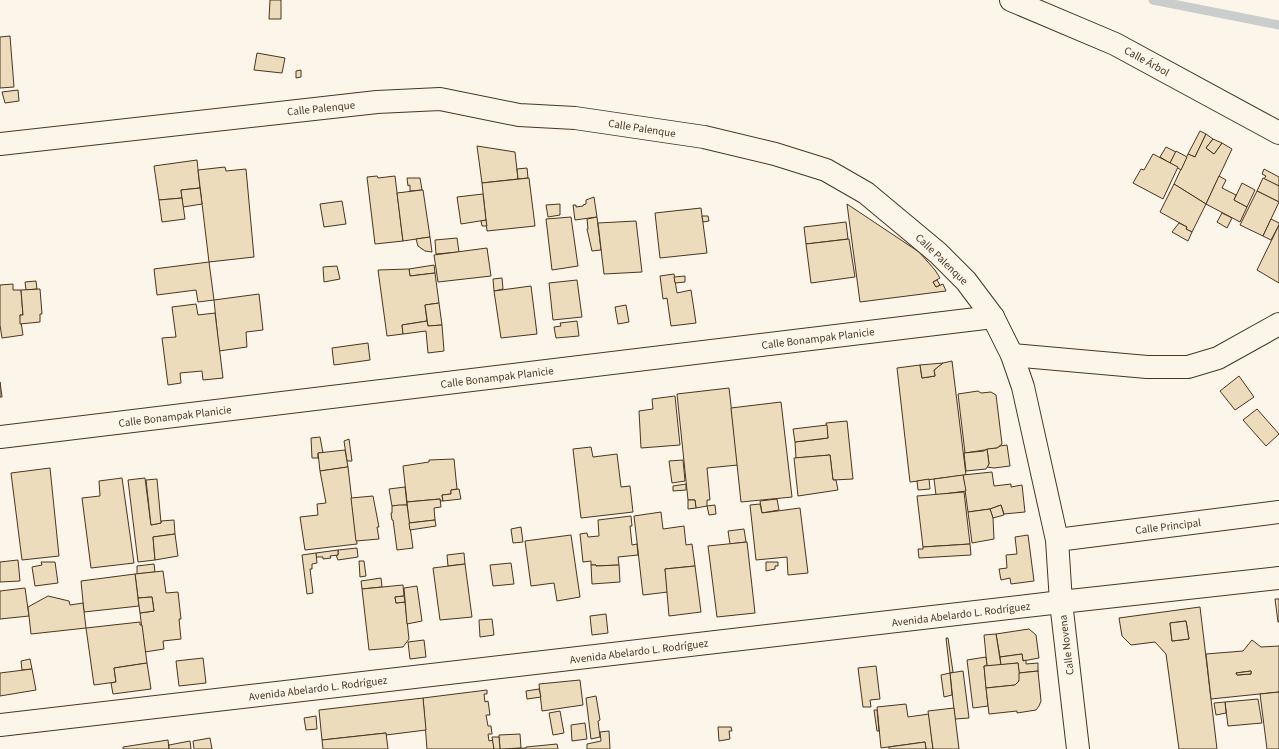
<svg xmlns="http://www.w3.org/2000/svg" width="1279" height="749" font-family="'Source Sans 3',sans-serif">
<rect width="100%" height="100%" fill="#fbf6e9"/>
<g fill="none" stroke-linecap="round" stroke-linejoin="round">
<polyline stroke="#c9cecd" stroke-width="9" points="1153,0 1279,25"/>
</g>
<g fill="#ecdcbc" stroke="#4a3520" fill-rule="evenodd">
<polygon points="270,0 281,0 281,19 269,19"/>
<polygon points="10,36 14,87 0,88 0,37"/>
<polygon points="257,53 285,58 282,73 254,70"/>
<polygon points="301,70 301,77 296,78 296,71"/>
<polygon points="18,90 19,101 5,103 2,92"/>
<polygon points="1200,131 1206,134 1195,157 1188,154"/>
<polygon points="1206,134 1213,139 1206,148 1214,154 1222,143 1232,149 1206,204 1174,184 1188,154 1195,157"/>
<polygon points="1213,139 1222,143 1214,154 1206,148"/>
<polygon points="477,146 515,152 518,179 482,183"/>
<polygon points="1166,147 1176,152 1170,163 1160,157"/>
<polygon points="1176,151 1187,157 1181,170 1170,163"/>
<polygon points="1153,154 1178,167 1163,199 1133,183 1141,169 1144,170"/>
<polygon points="197,160 200,188 181,190 182,198 159,200 154,166"/>
<polygon points="225,167 226,171 246,169 254,257 209,262 198,170"/>
<polygon points="527,168 528,178 518,179 517,169"/>
<polygon points="1264,169 1279,177 1279,186 1264,179 1266,176 1262,174"/>
<polygon points="377,176 378,178 395,176 403,241 375,244 367,177"/>
<polygon points="1219,176 1226,180 1222,188 1236,195 1234,200 1247,207 1240,222 1206,204"/>
<polygon points="407,178 420,178 422,190 410,191 410,185 408,186"/>
<polygon points="529,178 535,226 487,231 482,183"/>
<polygon points="1263,178 1279,186 1279,202 1257,191"/>
<polygon points="1242,183 1255,190 1247,207 1234,200"/>
<polygon points="1174,184 1206,204 1192,232 1186,229 1187,227 1160,212"/>
<polygon points="200,188 202,204 183,207 181,190"/>
<polygon points="422,190 423,190 430,237 403,241 397,193"/>
<polygon points="1257,191 1279,202 1263,236 1240,225"/>
<polygon points="483,194 486,220 461,224 457,197"/>
<polygon points="594,197 597,217 575,220 573,205 576,205 576,207 583,206 583,205 586,204 586,200"/>
<polygon points="182,198 185,219 162,222 159,200"/>
<polygon points="342,201 346,224 324,227 320,204"/>
<polygon points="560,204 560,215 548,217 546,205"/>
<polygon points="847,204 919,252 935,270 940,278 933,282 936,287 943,284 946,291 860,302"/>
<polygon points="701,208 707,253 660,258 655,213"/>
<polygon points="1222,213 1232,218 1227,228 1217,222"/>
<polygon points="702,216 708,216 709,221 703,222"/>
<polygon points="571,217 578,266 552,270 546,219"/>
<polygon points="597,217 601,250 592,251 587,229 588,229 587,219"/>
<polygon points="1271,219 1279,223 1279,225 1271,240 1263,236"/>
<polygon points="486,220 487,226 482,226 481,221"/>
<polygon points="636,221 642,272 604,274 598,223"/>
<polygon points="846,222 848,239 806,244 804,227"/>
<polygon points="1179,223 1187,227 1186,229 1192,232 1188,241 1172,232"/>
<polygon points="1279,225 1279,283 1257,270"/>
<polygon points="430,237 432,252 425,251 418,246 416,239"/>
<polygon points="457,238 459,252 436,254 435,240"/>
<polygon points="849,239 855,277 811,283 806,244"/>
<polygon points="487,248 491,276 438,282 434,255"/>
<polygon points="209,262 214,300 198,302 196,290 157,295 154,269"/>
<polygon points="434,265 435,273 410,276 409,269"/>
<polygon points="337,266 340,279 324,282 323,267"/>
<polygon points="409,269 410,276 435,273 439,303 425,305 427,321 402,325 403,334 387,336 378,270"/>
<polygon points="674,274 677,293 691,290 696,323 671,326 667,298 663,299 660,276"/>
<polygon points="685,276 685,282 675,283 674,277"/>
<polygon points="502,278 503,289 494,291 493,279"/>
<polygon points="577,280 582,317 553,320 549,283"/>
<polygon points="937,280 940,285 936,287 933,282"/>
<polygon points="36,281 37,289 26,290 25,282"/>
<polygon points="13,284 13,290 21,290 23,315 20,315 23,335 2,338 0,325 0,285"/>
<polygon points="531,286 537,334 501,338 494,291"/>
<polygon points="40,289 42,314 40,314 40,322 20,324 20,315 23,315 21,290"/>
<polygon points="259,294 263,330 246,332 247,347 219,351 214,300"/>
<polygon points="439,303 442,325 428,326 425,305"/>
<polygon points="196,304 198,315 215,313 223,378 203,380 202,371 180,373 181,383 168,385 162,338 176,337 172,307"/>
<polygon points="626,305 629,322 618,324 615,307"/>
<polygon points="427,321 428,326 442,325 444,351 428,353 426,331 403,334 402,325"/>
<polygon points="577,321 579,336 556,338 554,327 561,326 560,323"/>
<polygon points="368,343 370,360 334,365 332,348"/>
<polygon points="952,361 966,475 910,482 897,368 920,365 922,378 935,376 934,370 943,363"/>
<polygon points="943,363 934,370 935,376 922,378 920,365"/>
<polygon points="1239,376 1254,397 1235,410 1220,391"/>
<polygon points="0,382 2,397 0,397"/>
<polygon points="729,388 738,465 707,468 710,500 707,500 707,506 696,508 695,500 688,500 677,394"/>
<polygon points="978,391 981,393 991,392 996,395 1002,444 997,448 965,453 958,394"/>
<polygon points="675,396 680,445 641,448 639,411 653,409 652,399"/>
<polygon points="781,402 792,497 741,502 731,408"/>
<polygon points="1257,409 1279,434 1266,446 1243,420"/>
<polygon points="847,421 853,479 833,480 830,455 796,458 795,442 828,438 826,423"/>
<polygon points="827,425 828,438 795,442 793,429"/>
<polygon points="320,437 323,453 318,453 318,458 312,458 311,438"/>
<polygon points="349,439 352,461 347,461 344,441"/>
<polygon points="1007,445 1010,466 994,468 987,467 989,464 987,449 997,448 1000,446"/>
<polygon points="591,447 593,457 617,454 621,487 630,486 633,512 581,518 573,449"/>
<polygon points="987,449 989,464 986,469 966,471 964,453 984,451"/>
<polygon points="345,450 348,467 320,471 318,453"/>
<polygon points="830,455 833,480 836,480 838,490 798,496 794,458"/>
<polygon points="454,459 457,489 451,490 451,494 442,495 443,501 440,501 440,499 407,502 403,466 429,462 429,460"/>
<polygon points="683,460 685,481 672,483 669,461"/>
<polygon points="347,467 348,467 357,544 305,550 300,517 318,515 317,504 326,503 320,471"/>
<polygon points="50,468 59,556 22,560 11,473"/>
<polygon points="992,472 994,486 1011,484 1011,487 1022,485 1025,512 1004,514 1001,505 990,509 968,512 963,475"/>
<polygon points="963,475 966,491 936,495 934,479"/>
<polygon points="122,478 134,563 91,568 82,498 100,496 99,481"/>
<polygon points="145,478 151,525 161,523 161,521 174,520 175,534 153,537 155,560 138,562 128,480"/>
<polygon points="157,479 161,523 151,525 146,480"/>
<polygon points="929,479 930,489 918,490 917,481"/>
<polygon points="686,484 686,490 673,491 673,486"/>
<polygon points="405,487 407,505 392,506 389,489"/>
<polygon points="459,489 461,499 443,501 442,495 451,494 451,490"/>
<polygon points="964,492 970,544 923,547 917,496"/>
<polygon points="373,496 379,527 377,527 379,539 356,541 351,498"/>
<polygon points="440,499 441,507 434,508 435,520 409,523 407,502"/>
<polygon points="777,499 779,510 762,513 760,501"/>
<polygon points="688,500 695,500 696,508 688,509"/>
<polygon points="760,504 762,513 800,508 808,573 788,575 787,557 756,560 750,505"/>
<polygon points="399,505 407,505 413,548 397,550 393,520 392,520 391,513 392,513 392,506"/>
<polygon points="715,505 716,514 709,515 707,506"/>
<polygon points="1001,505 1004,515 993,518 990,509"/>
<polygon points="990,509 993,518 994,539 972,543 968,512"/>
<polygon points="661,512 663,529 684,526 686,545 692,544 695,566 665,569 668,592 643,595 634,516"/>
<polygon points="631,516 632,526 630,526 632,545 637,544 638,555 618,557 619,565 596,566 596,565 591,565 591,561 583,562 580,534 587,533 588,537 599,536 598,520"/>
<polygon points="435,520 436,526 410,530 409,523"/>
<polygon points="521,527 523,542 513,543 511,529"/>
<polygon points="744,529 746,542 730,544 728,531"/>
<polygon points="175,534 178,556 155,560 153,537"/>
<polygon points="571,535 580,597 557,601 554,583 531,586 525,541"/>
<polygon points="1028,535 1034,581 1011,584 1010,578 1001,580 999,569 1007,568 1006,555 1017,554 1015,537"/>
<polygon points="747,542 755,613 717,617 708,546"/>
<polygon points="970,544 971,555 919,558 918,549 923,549 923,547"/>
<polygon points="357,548 358,557 338,560 336,555 338,555 338,550"/>
<polygon points="338,550 338,555 330,556 331,558 323,559 323,557 316,557 316,553"/>
<polygon points="316,553 317,563 312,564 312,569 310,569 313,593 307,594 302,555"/>
<polygon points="464,553 465,564 448,566 447,555"/>
<polygon points="18,560 20,581 0,582 0,562"/>
<polygon points="359,561 364,561 366,576 360,577"/>
<polygon points="41,562 55,562 58,583 35,586 32,567 42,565"/>
<polygon points="766,562 778,562 778,566 775,566 775,569 766,571"/>
<polygon points="511,563 514,584 493,586 490,565"/>
<polygon points="154,564 155,572 137,574 137,566"/>
<polygon points="465,564 472,617 440,620 433,568"/>
<polygon points="591,565 596,565 596,566 619,565 620,582 592,584"/>
<polygon points="695,566 701,612 669,616 665,569"/>
<polygon points="163,571 166,593 178,592 181,619 179,619 181,639 163,641 164,649 145,652 140,613 154,611 152,597 138,598 135,574"/>
<polygon points="135,574 139,606 84,612 81,581"/>
<polygon points="381,578 382,587 362,589 361,581"/>
<polygon points="403,585 404,596 395,597 396,603 405,602 409,639 403,647 369,650 362,589"/>
<polygon points="417,586 422,621 407,624 404,588"/>
<polygon points="25,588 29,616 0,619 0,591"/>
<polygon points="48,596 69,601 70,605 83,603 86,628 31,634 28,607"/>
<polygon points="404,596 405,602 396,603 395,597"/>
<polygon points="152,597 154,611 140,613 138,598"/>
<polygon points="1275,599 1279,599 1279,622 1278,622"/>
<path d="M1200 607 1217 749H1179L1166 654 1155 642 1131 645 1122 636 1119 618ZM1186 621 1189 639 1172 641 1170 623Z"/>
<polygon points="606,614 608,633 592,635 590,616"/>
<polygon points="492,619 494,635 480,637 479,620"/>
<polygon points="1186,621 1189,639 1172,641 1170,623"/>
<polygon points="140,622 140,625 142,625 147,663 114,668 116,682 94,685 86,628"/>
<polygon points="1029,629 1036,635 1039,658 1023,661 1022,654 1000,657 996,634"/>
<polygon points="996,634 1001,665 987,666 984,635"/>
<polygon points="946,638 948,638 953,672 950,673"/>
<polygon points="424,640 426,657 410,659 408,642"/>
<path d="M1252 640 1261 647 1279 646V692L1211 699 1206 654 1243 651ZM1251 671V674L1237 675 1236 673Z"/>
<polygon points="1022,654 1023,661 1026,660 1026,664 1038,663 1038,672 1038,671 1019,673 1018,663 1001,665 1000,657"/>
<polygon points="986,657 987,666 984,666 988,706 973,708 967,660"/>
<polygon points="203,658 206,683 179,686 176,661"/>
<polygon points="30,659 32,669 22,670 21,661"/>
<polygon points="147,663 151,689 113,694 111,683 116,682 114,668"/>
<polygon points="1018,663 1020,679 1016,685 986,688 984,666"/>
<polygon points="876,666 880,699 870,700 871,707 863,707 858,668"/>
<polygon points="32,669 36,690 0,696 0,673"/>
<polygon points="963,671 969,718 955,719 950,673"/>
<polygon points="1038,671 1041,701 1039,706 1036,710 1017,713 1017,711 989,714 986,688 1015,685 1019,681 1019,673"/>
<polygon points="1251,671 1251,674 1237,675 1236,673"/>
<polygon points="950,673 952,695 944,697 941,675"/>
<polygon points="580,680 583,705 542,711 539,684"/>
<polygon points="539,689 541,697 527,699 526,691"/>
<polygon points="487,690 487,694 484,694 485,702 488,701 490,715 486,715 488,726 491,726 492,734 488,734 489,741 493,740 494,749 427,749 423,698"/>
<polygon points="1279,692 1279,749 1267,749 1260,694"/>
<polygon points="596,696 600,720 598,721 600,737 591,739 586,698"/>
<polygon points="423,698 426,730 386,735 386,733 322,740 319,710"/>
<polygon points="1258,699 1262,723 1228,726 1225,702"/>
<polygon points="1225,702 1226,713 1216,715 1214,703"/>
<polygon points="906,704 908,717 929,714 933,749 926,749 925,742 881,748 877,707"/>
<polygon points="954,708 959,749 933,749 928,711"/>
<polygon points="874,710 877,710 879,731 877,731"/>
<polygon points="560,711 564,733 553,735 549,713"/>
<polygon points="316,716 317,729 306,730 304,718"/>
<polygon points="585,723 587,739 572,741 571,725"/>
<polygon points="718,727 731,727 732,731 729,731 730,739 719,741"/>
<polygon points="609,731 610,749 587,749 587,744 601,741 600,732"/>
<polygon points="386,733 388,749 323,749 322,740"/>
<polygon points="520,734 521,748 500,749 499,735"/>
<polygon points="492,737 499,737 500,749 494,749"/>
<polygon points="210,738 212,749 194,749 193,741"/>
<polygon points="168,740 169,749 123,749 123,747"/>
<polygon points="190,741 191,749 169,749 169,745"/>
<polygon points="925,742 926,749 889,749 889,747"/>
<polygon points="557,744 558,749 509,749 526,748 526,747"/>
</g>
<g fill="none" stroke-linecap="round" stroke-linejoin="round">
<defs>
<g id="minor">
<polyline points="1011,0 1115,44 1279,133"/>
<polyline points="0,144 377,102 440,99 519,115 575,118 704,137 775,154 826,170 866,193 938,253 966,281 993,317 1012,355 1023,387 1057,540"/>
<polyline points="1012,355 1147,367 1188,367 1218,358 1279,324"/>
<polyline points="0,437 993,317"/>
<polyline points="0,725 1061,602 1279,578"/>
</g>
<polyline id="tertiary" points="1078,749 1061,602 1057,540 1279,512"/>
</defs>
<use href="#minor" stroke="#4a3520" stroke-width="24"/>
<use href="#tertiary" stroke="#4a3520" stroke-width="24"/>
<use href="#minor" stroke="#fbf6e9" stroke-width="22"/>
<use href="#tertiary" stroke="#fbf6e9" stroke-width="22"/>
</g>
<g text-anchor="middle" stroke-width="3" stroke-linejoin="round" paint-order="stroke">
<g font-size="11" fill="#4a3520" stroke="#fbf6e9">
<text transform="translate(1147 61) rotate(29)" y="4">Calle Árbol</text>
<text transform="translate(321 108) rotate(-6)" y="4">Calle Palenque</text>
<text transform="translate(642 128) rotate(9)" y="4">Calle Palenque</text>
<text transform="translate(942 259) rotate(44)" y="4">Calle Palenque</text>
<text transform="translate(818 338) rotate(-7)" y="4">Calle Bonampak Planicie</text>
<text transform="translate(497 377) rotate(-7)" y="4">Calle Bonampak Planicie</text>
<text transform="translate(175 416) rotate(-7)" y="4">Calle Bonampak Planicie</text>
<text transform="translate(1168 526) rotate(-7)" y="4">Calle Principal</text>
<text transform="translate(961 614) rotate(-7)" y="4">Avenida Abelardo L. Rodríguez</text>
<text transform="translate(1066 645) rotate(-97)" y="4">Calle Novena</text>
<text transform="translate(639 651) rotate(-7)" y="4">Avenida Abelardo L. Rodríguez</text>
<text transform="translate(318 688) rotate(-7)" y="4">Avenida Abelardo L. Rodríguez</text>
</g>
</g>
</svg>
